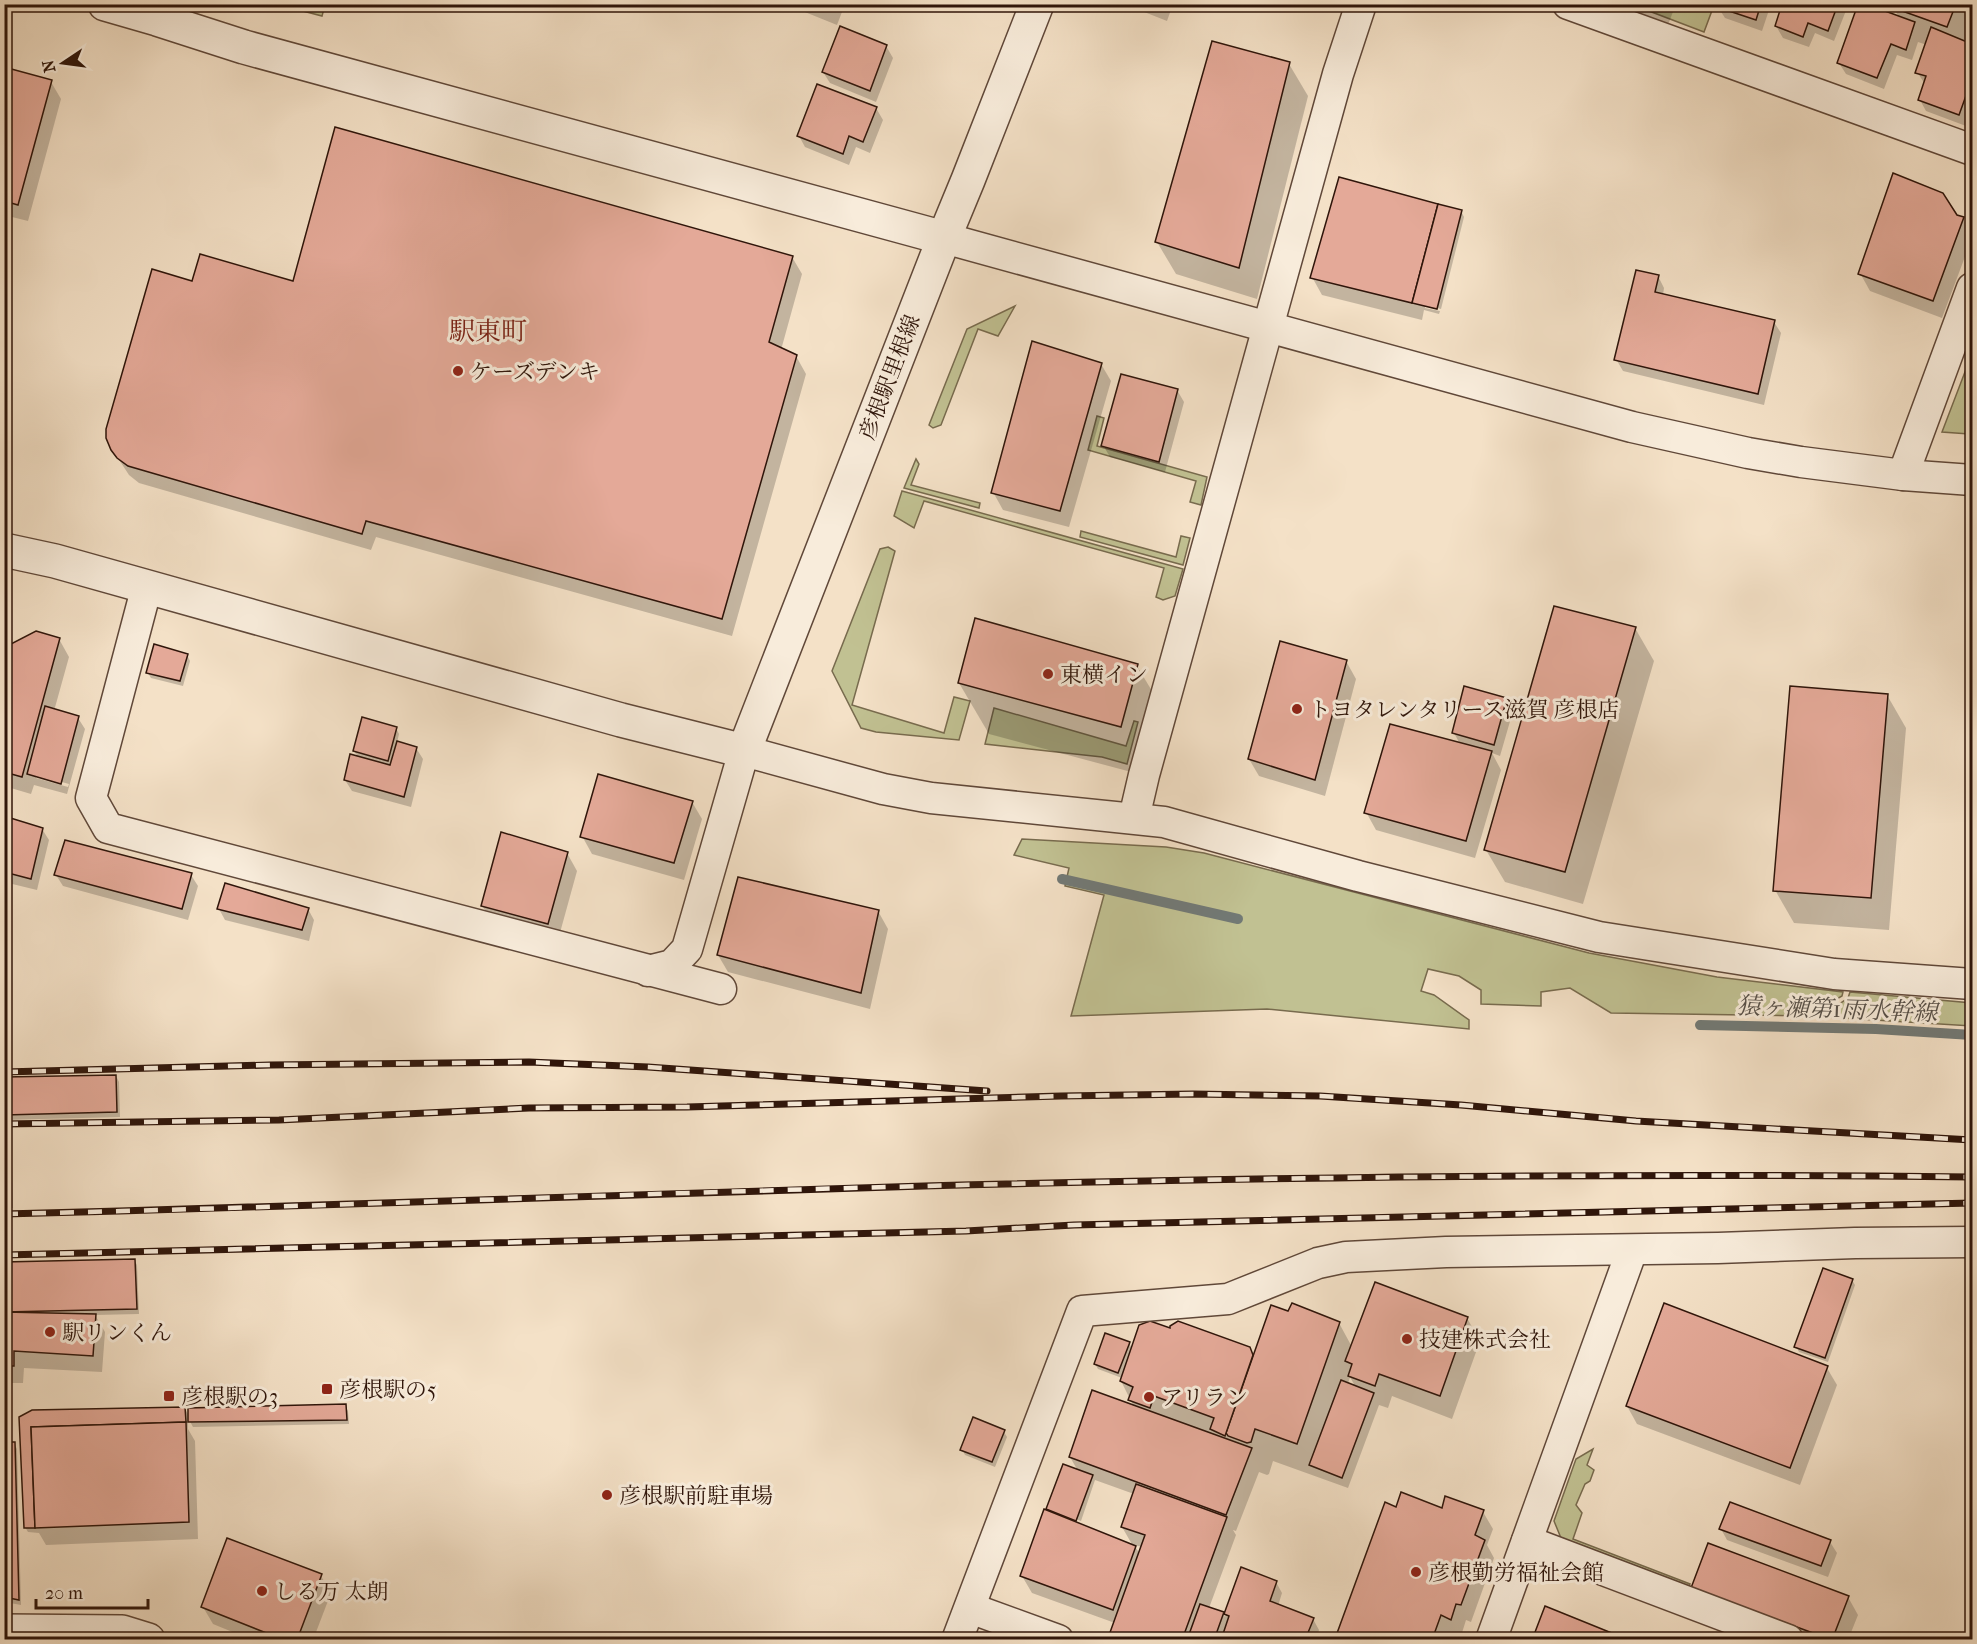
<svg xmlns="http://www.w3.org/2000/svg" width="1977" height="1644" font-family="'IM FELL French Canon','Noto Serif JP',serif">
<rect width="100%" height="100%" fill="#f4e1c7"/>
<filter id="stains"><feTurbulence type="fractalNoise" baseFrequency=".00333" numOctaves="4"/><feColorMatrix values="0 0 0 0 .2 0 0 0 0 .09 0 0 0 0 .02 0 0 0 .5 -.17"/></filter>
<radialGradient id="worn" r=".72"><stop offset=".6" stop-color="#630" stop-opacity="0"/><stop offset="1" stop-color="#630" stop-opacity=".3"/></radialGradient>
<g fill="#c1c192" stroke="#786b4e" stroke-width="1.5">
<polygon points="1652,4 1714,4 1714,5 1704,32 1649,11"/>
<polygon points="280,5 325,4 325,5 322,16"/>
<polygon points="1015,306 998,336 978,329 941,425 933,428 929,425 967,329"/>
<polygon points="1968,364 1972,366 1972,414 1969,434 1942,432"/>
<polygon points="1097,416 1104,418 1097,446 1207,477 1201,505 1190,502 1196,481 1088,450"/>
<polygon points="916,459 919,464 911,485 980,503 979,508 904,488"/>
<polygon points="902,491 1183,569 1175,596 1163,600 1156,597 1164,568 924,501 914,528 894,516"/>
<polygon points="1081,531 1176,557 1181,536 1190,538 1183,565 1080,537"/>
<polygon points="888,547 895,551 852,705 944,733 954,697 970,701 959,740 876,732 861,728 832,671 880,549"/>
<polygon points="994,708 1126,746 1134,721 1138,722 1127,764 1102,757 985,744"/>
<polygon points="1022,839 1166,847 1204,853 1589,953 1717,977 1843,992 1842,996 1819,1009 1819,1016 1611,1013 1570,988 1541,992 1541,1006 1481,1004 1481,990 1459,976 1428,969 1421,991 1434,995 1469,1020 1469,1029 1267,1009 1071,1016 1104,895 1065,886 1069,868 1014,855"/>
<polygon points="1850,992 1972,1003 1972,1026 1826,1017 1826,1013 1848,998"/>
<polygon points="1593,1449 1587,1465 1594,1470 1590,1481 1585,1484 1576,1505 1582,1513 1573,1539 1690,1584 1687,1590 1563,1543 1554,1521 1576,1459"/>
</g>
<g fill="#0003" fill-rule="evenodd">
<polygon points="785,4 845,4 837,25"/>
<polygon points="1124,4 1173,4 1167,21"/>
<polygon points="1593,4 1676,4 1666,30"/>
<polygon points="1719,4 1771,4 1762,31 1725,18 1718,7"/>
<polygon points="1784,4 1844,4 1847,8 1834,41 1815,33 1809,47 1783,38 1776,26"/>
<polygon points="1860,4 1869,4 1869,7 1899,17 1893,7 1894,4 1972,4 1971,45 1972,46 1972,107 1966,126 1926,111 1920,100 1925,84 1917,72 1927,45 1918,42 1912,60 1897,55 1884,89 1846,74 1839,63"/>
<polygon points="886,46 893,58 876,102 830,83 823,72"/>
<polygon points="1289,64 1308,96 1257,299 1176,274 1157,242"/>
<polygon points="4,69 51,82 61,99 28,221 4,215"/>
<polygon points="876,108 883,120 870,153 856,147 849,165 805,147 799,136"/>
<polygon points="1461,211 1464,217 1441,309 1425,305 1425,308 1440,311 1439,314 1424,310 1422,320 1322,295 1312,277"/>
<polygon points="1956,216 1963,218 1972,238 1942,318 1870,291 1860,273"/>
<polygon points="792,257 802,274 781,350 796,356 806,374 732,636 376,537 371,550 139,483 129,475 112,449 294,283"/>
<polygon points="1658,276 1664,288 1663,295 1774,322 1781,333 1764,405 1623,371 1616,359"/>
<polygon points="1101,364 1111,381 1069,527 1003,510 993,492"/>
<polygon points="1177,390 1184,402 1165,472 1110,457 1103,445"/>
<polygon points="1635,628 1654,661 1583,904 1505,882 1486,850"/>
<path d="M59 639 69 657 54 711 78 718 85 729 67 794 34 785 31 794 4 786V663ZM36 775 69 784 68 787 36 778Z"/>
<polygon points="187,655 190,661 183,686 151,678 148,673"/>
<polygon points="1346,661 1356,679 1325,796 1259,776 1249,759"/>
<polygon points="1137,666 1167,716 1150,777 989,734 959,683"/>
<polygon points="1887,695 1906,728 1889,930 1794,923 1775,890"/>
<polygon points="1506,700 1513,711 1500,756 1492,753 1501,770 1475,858 1376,830 1366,812 1460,744 1454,733"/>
<polygon points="396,728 399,734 397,743 416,748 423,759 411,807 352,791 345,780 358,757 354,751"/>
<polygon points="692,802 702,819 684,880 592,854 582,836"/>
<polygon points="4,817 42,829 49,840 37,890 4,882"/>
<polygon points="567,853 577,871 558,940 492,923 482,905"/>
<polygon points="56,875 191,875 198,886 188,920 63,886"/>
<polygon points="219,909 308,909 314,920 309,941 225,920"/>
<polygon points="878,911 888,929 870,1009 728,972 718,955"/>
<polygon points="116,1076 119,1082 120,1117 4,1120 4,1079"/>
<polygon points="4,1158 9,1158 12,1163 13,1208 4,1208"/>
<polygon points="134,1260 137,1265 139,1314 95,1315 105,1332 102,1372 24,1368 23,1383 4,1383 4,1264"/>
<polygon points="1852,1280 1855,1285 1828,1362 1799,1352 1796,1346"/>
<path d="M1289 1312 1339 1323 1352 1347 1467 1318 1480 1341 1452 1419 1392 1396 1388 1408 1379 1405 1348 1488 1273 1461 1269 1474 1267 1475 1259 1472 1236 1531 1233 1530 1236 1535 1209 1608 1223 1613 1225 1617 1242 1569 1276 1582 1282 1593 1278 1606 1313 1619 1319 1630 1316 1640H1111L1115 1623 1032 1593 1022 1576 1050 1514 1048 1509 1078 1471 1070 1457 1134 1407 1121 1381 1122 1378 1098 1369 1095 1364 1129 1343 1132 1349 1171 1330 1249 1348 1254 1357ZM1350 1377 1356 1388 1348 1384ZM1095 1480 1134 1494 1122 1527 1133 1546 1050 1512V1509L1081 1521ZM1134 1545 1142 1547 1140 1554Z"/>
<polygon points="1827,1368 1837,1385 1800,1485 1637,1424 1627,1406"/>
<polygon points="345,1406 348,1411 349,1424 193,1427 188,1418 188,1429 195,1441 198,1539 46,1545 39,1533 28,1532 25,1527 185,1409 190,1417"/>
<polygon points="1004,1432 1007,1437 995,1467 965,1455 962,1449"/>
<polygon points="4,1443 14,1443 17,1449 21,1605 10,1603 4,1599"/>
<polygon points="1731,1504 1830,1542 1837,1553 1828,1577 1727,1540 1721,1529"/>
<polygon points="1397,1509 1483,1512 1493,1529 1487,1545 1494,1558 1471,1622 1466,1620 1461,1636 1451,1632 1448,1640 1340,1640 1337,1635"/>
<polygon points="321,1576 331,1593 313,1640 252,1640 213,1624 203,1607"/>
<polygon points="1848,1597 1858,1615 1848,1640 1794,1640 1703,1605"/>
</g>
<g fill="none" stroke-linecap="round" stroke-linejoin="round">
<g stroke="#727975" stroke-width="10">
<polyline points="1062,879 1238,919"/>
<polyline points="1700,1025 1876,1029 1972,1035"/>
</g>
</g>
<g fill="#e4a998" stroke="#2f150a" stroke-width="1.5">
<polygon points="1718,4 1761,4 1756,20 1717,7"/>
<polygon points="1782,4 1838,4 1828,31 1808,23 1803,37 1775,26"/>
<polygon points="1858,4 1866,4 1915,22 1906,50 1891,44 1877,78 1837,63"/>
<polygon points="1892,4 1956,4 1947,27 1891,7"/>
<polygon points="840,26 887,45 870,91 822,72"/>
<polygon points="1931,27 1972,44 1972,79 1959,115 1918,100 1926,76 1915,73"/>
<polygon points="1212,41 1290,62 1239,268 1155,242"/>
<polygon points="4,67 52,80 18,205 4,201"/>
<polygon points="817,84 877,107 863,142 849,136 843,154 797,136"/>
<polygon points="335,127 793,256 769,342 797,355 722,619 366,521 362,534 128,466 117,458 111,450 106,438 106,429 152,269 192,281 200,254 293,281"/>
<polygon points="1893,173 1943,193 1957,215 1964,217 1933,301 1858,274"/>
<polygon points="1339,177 1438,204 1412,303 1310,278"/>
<polygon points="1438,204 1462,210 1437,309 1412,303"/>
<polygon points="1636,270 1659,275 1655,292 1775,320 1758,394 1614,360"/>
<polygon points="1032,341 1102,363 1060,511 991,493"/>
<polygon points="1121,374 1178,389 1159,462 1101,446"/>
<polygon points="1554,606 1636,627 1565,872 1484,850"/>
<polygon points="975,618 1138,664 1121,727 958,683"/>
<polygon points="36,631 60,638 22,777 4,772 4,657 7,646"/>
<polygon points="1280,641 1347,660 1315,780 1248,759"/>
<polygon points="154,644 188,654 180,681 146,673"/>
<polygon points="1464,686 1507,698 1494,745 1452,733"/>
<polygon points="1790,686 1888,694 1871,898 1773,891"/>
<polygon points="45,706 79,716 61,784 27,774"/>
<polygon points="362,717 397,727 388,761 353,751"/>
<polygon points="1390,724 1492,751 1466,841 1364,813"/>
<polygon points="397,741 417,747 404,797 344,780 350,754 390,765"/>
<polygon points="598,774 693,801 674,863 580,837"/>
<polygon points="4,816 43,828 31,879 4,872"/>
<polygon points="501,832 568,852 548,924 481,906"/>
<polygon points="65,840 192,873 182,909 54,875"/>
<polygon points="738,877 879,910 861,993 717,955"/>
<polygon points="225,883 309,908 302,930 217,909"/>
<polygon points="116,1075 117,1112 4,1115 4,1077"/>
<polygon points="4,1157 10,1157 11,1203 4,1203"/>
<polygon points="135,1259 137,1309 4,1312 4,1262"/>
<polygon points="1823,1268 1853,1279 1825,1358 1794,1347"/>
<polygon points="1375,1282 1468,1317 1440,1396 1379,1374 1375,1386 1348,1376 1352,1364 1345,1361"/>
<polygon points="1292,1303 1340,1322 1297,1444 1255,1429 1251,1442 1247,1443 1228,1436 1226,1433 1271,1305 1288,1311"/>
<polygon points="1664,1303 1828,1366 1790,1468 1626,1406"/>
<polygon points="4,1312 96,1314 93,1356 14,1351 14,1366 4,1366"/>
<polygon points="1150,1321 1170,1328 1170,1326 1178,1321 1250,1347 1253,1355 1225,1436 1210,1429 1214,1418 1154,1396 1150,1408 1128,1400 1133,1387 1120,1381 1139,1325"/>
<polygon points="1105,1333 1130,1342 1118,1373 1094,1364"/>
<polygon points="1341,1380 1374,1393 1342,1478 1309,1465"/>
<polygon points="1092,1390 1252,1448 1226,1515 1069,1457"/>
<polygon points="346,1404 347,1420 188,1422 188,1408"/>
<polygon points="185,1407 186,1422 31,1427 35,1528 24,1528 19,1417 32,1410"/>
<polygon points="973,1417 1005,1430 992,1462 960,1450"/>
<polygon points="186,1422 189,1522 35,1528 31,1427"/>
<polygon points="4,1442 15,1442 19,1600 4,1597"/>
<polygon points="1063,1464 1093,1475 1076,1521 1046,1509"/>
<polygon points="1136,1484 1227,1517 1182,1640 1108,1638 1145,1535 1121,1527"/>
<polygon points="1401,1492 1442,1508 1445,1496 1484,1510 1475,1535 1485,1540 1461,1605 1456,1604 1451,1620 1441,1615 1432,1640 1344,1640 1336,1636 1385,1502 1396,1507"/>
<polygon points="1730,1502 1831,1540 1821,1566 1719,1529"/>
<polygon points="1044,1509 1136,1546 1113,1610 1020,1576"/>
<polygon points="227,1538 322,1574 297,1640 284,1640 201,1607"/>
<polygon points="1708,1543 1849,1596 1832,1640 1691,1588"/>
<polygon points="1241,1567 1277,1581 1270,1601 1314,1618 1305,1640 1221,1640 1229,1616 1224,1614"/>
<polygon points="1200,1604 1224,1612 1214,1640 1187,1640"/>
<polygon points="1545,1606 1629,1640 1532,1640"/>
</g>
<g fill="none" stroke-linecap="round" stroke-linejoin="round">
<defs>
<g id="minor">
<polyline points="1568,4 1972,150"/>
<polyline points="944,238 1632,427 1748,453 1801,462 1903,475 1972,480"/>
<polyline points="1903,475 1972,288"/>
<polyline points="147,586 91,798 108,828 721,989"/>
<polyline points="1134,818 1144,775 1338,74 1361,4"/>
<polyline points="648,971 672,965 687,949 744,751 883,789 931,798 1164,822 1358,876 1599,937 1834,974 1972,984"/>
<polyline points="1527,1541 1788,1640"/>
<polyline points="970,1608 1058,1640"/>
<polyline points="957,1640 1082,1311 1228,1299 1318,1263 1346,1257 1446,1252 1718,1248 1855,1243 1972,1242"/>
<polyline points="1491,1640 1632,1250"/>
</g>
<g id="tertiary">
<polyline points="105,4 157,19 244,47 944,238"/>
<polyline points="4,550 55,561 621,720 744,751 944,238 968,180 1037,4"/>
<polyline points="4,1631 122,1632 148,1640"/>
</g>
</defs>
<use href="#minor" stroke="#604839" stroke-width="33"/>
<use href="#tertiary" stroke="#604839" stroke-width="36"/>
<use href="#minor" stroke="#f8ecdb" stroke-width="30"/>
<use href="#tertiary" stroke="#f8ecdb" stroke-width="33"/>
<defs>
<g id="rail">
<polyline points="4,1072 270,1065 529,1062 648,1067 987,1091"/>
<polyline points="4,1124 279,1120 529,1108 687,1107 1061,1096 1193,1094 1320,1096 1461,1105 1636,1121 1972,1140"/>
<path d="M4 1214C311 1207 618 1194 924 1186 1274 1177 1623 1173 1972 1177"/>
<polyline points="4,1255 966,1231 1074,1225 1972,1203"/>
</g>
</defs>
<use href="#rail" stroke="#2f150a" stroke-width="7"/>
<use href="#rail" stroke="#f8ecdb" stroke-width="4.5" stroke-dasharray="14" stroke-linecap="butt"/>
</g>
<g fill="#8f2418" stroke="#f8ecdb" stroke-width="2">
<circle cx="458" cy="371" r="6"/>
<circle cx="1048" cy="674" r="6"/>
<circle cx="1297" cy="709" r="6"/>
<circle cx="50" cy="1332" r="6"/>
<circle cx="1407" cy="1339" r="6"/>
<rect x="321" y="1383" width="12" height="12" rx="3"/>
<rect x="163" y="1390" width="12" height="12" rx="3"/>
<circle cx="1149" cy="1397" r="6"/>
<circle cx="607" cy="1495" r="6"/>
<circle cx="1416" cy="1572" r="6"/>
<circle cx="262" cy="1591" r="6"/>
</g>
<g text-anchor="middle" stroke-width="6" stroke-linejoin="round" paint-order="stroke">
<g font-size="22" fill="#2f150a" stroke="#f8ecdb" text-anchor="start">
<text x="470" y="379">ケーズデンキ</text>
<text x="1060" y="682">東横イン</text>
<text x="1309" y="717">トヨタレンタリース滋賀 彦根店</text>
<text x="62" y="1340">駅リンくん</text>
<text x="1419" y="1347">技建株式会社</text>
<text x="339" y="1397">彦根駅の5</text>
<text x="181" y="1404">彦根駅の3</text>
<text x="1161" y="1405">アリラン</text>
<text x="619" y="1503">彦根駅前駐車場</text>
<text x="1428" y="1580">彦根勤労福祉会館</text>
<text x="274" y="1599">しる万 太朗</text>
</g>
<g font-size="22" fill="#2f150a" stroke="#f8ecdb">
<text transform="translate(889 377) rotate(-69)" y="8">彦根駅里根線</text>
</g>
<g font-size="24" font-style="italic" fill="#564f48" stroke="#f8ecdb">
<text transform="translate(1837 1009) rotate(2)" y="8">猿ヶ瀬第1雨水幹線</text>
</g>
<g font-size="26" fill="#7a1f14" stroke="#f8ecdb">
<text x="488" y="340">駅東町</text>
</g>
</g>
<rect width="1977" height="1644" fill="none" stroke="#f4e1c7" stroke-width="24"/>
<rect x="6" y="6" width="1965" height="1632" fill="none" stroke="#2f150a" stroke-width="3"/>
<rect x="12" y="12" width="1953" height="1620" fill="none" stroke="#2f150a" stroke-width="1.5"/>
<g transform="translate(63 63) rotate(257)" stroke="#f8ecdb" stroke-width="4.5" paint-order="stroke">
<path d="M0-4.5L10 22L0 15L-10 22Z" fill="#2f150a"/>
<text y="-9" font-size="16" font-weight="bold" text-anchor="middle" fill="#2f150a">N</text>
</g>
<path d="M36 1599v9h112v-9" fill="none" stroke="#2f150a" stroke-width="3"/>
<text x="45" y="1599" font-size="18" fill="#2f150a" stroke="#f8ecdb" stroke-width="4.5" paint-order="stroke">20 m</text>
<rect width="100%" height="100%" filter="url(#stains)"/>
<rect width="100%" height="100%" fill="url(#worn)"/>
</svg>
